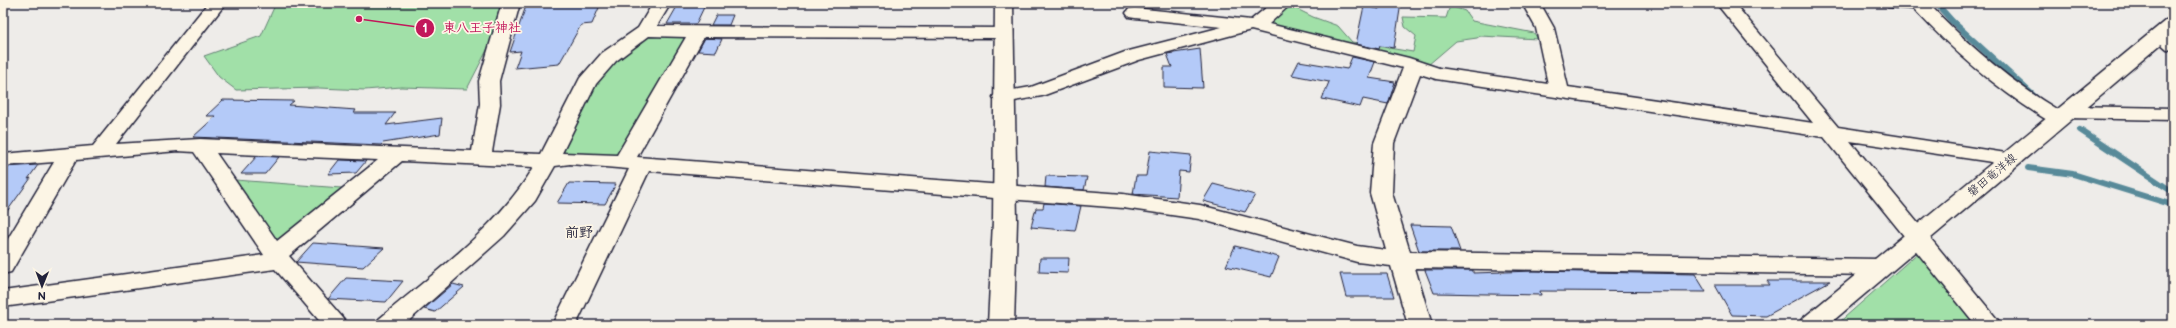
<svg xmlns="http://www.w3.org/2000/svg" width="2176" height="328" font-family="'Balsamiq Sans','Klee One',sans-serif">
<rect width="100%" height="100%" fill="#eeece9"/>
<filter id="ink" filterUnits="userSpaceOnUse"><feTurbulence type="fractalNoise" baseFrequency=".025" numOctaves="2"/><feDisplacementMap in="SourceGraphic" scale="8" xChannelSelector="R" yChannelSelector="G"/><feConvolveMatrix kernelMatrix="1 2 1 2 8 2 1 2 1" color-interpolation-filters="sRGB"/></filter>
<g filter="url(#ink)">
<g fill="#a1e0a8" stroke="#628172">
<polygon points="276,3 511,3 467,89 401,87 365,90 319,88 236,90 219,77 204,56 261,36"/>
<polygon points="1285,3 1313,17 1338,26 1352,42 1413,52 1416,36 1405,27 1403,17 1446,18 1450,6 1465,11 1472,21 1534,33 1538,39 1480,36 1477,38 1456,41 1428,65 1258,27"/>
<polygon points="645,31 698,32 624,162 548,161 587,82"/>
<polygon points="222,179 355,189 275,255"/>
<polygon points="1920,251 1988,325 1836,325"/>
</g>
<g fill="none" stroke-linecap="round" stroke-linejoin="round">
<g stroke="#598a99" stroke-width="6">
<polyline points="1936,3 1952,21 2035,97"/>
<polyline points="2080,130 2173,192"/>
<polyline points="2028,168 2073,174 2173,205"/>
</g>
</g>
<g fill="#b4caf8" stroke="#22223b">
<polygon points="527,3 601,3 592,24 581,25 559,64 515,68 521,51 510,52"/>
<polygon points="679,3 706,3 696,24 667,24"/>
<polygon points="1379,3 1401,3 1394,48 1380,46 1379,49 1356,44 1364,6 1379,9"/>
<polygon points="716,15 733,15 729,25 711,25"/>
<polygon points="705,38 722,39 716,52 698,51"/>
<polygon points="1200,49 1203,88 1164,87 1164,67 1172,67 1167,54"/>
<polygon points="1352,57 1375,62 1369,78 1395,82 1388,104 1363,99 1360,107 1322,99 1329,82 1292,75 1299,61 1347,69"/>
<polygon points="223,100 294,101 289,105 356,110 354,113 395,113 386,125 442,118 440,134 383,143 381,145 193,137 216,116 206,116"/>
<polygon points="1150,151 1191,155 1189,172 1179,171 1177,197 1133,194 1136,176 1146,176"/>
<polygon points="257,156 279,157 265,174 241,174"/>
<polygon points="339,160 366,161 356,173 328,174"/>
<polygon points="38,165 28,179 31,178 3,217 3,167"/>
<polygon points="1046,176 1087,177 1084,190 1045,187"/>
<polygon points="569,183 616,184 605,204 557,203"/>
<polygon points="1213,184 1255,195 1245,212 1203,201"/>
<polygon points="1044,203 1081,206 1075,231 1031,227 1036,208 1043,208"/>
<polygon points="1410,225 1451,226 1460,251 1419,251"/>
<polygon points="313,243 384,248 363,267 296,262"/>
<polygon points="1235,246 1279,257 1271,277 1226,266"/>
<polygon points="1040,258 1069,258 1068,273 1039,272"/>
<polygon points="1425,270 1473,270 1473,273 1534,271 1695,274 1706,292 1540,291 1541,295 1434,293"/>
<polygon points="1340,274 1387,274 1394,297 1346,297"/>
<polygon points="346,278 403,281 386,302 328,299"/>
<polygon points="1767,281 1830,281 1766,316 1732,315 1715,285 1770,285"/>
<polygon points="453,284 464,287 435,312 424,309"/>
</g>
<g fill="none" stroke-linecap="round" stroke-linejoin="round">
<defs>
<g id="minor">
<path d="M208 3H226L116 144 200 139 472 151 480 104 479 81 502 3H520L499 81 500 104 492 152 541 154 580 78 602 53 638 28 653 3H671L657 26 1003 28 1009 29 1012 33 1009 37 1003 38 704 37 637 157 1123 194 1200 205 1357 246 1386 250 1370 193 1374 143 1403 68 1251 30 1139 60 1042 96 1003 103 996 101 993 97 996 93 1031 87 1125 52 1222 27 1135 18 1129 17 1126 13 1129 9 1135 8 1251 20 1272 3H1292L1269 24 1409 58 1439 68 1548 84 1536 28 1522 3H1540L1554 28 1568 87 1813 123 1716 3H1734L1838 127 2019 155 2022 159 2019 163 2012 165 1850 141 2002 325H1976L1824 137 1436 79 1420 74 1394 143 1392 193 1410 252 1878 259 1886 261 1890 267 1886 273 1878 275 1415 268 1432 325H1408L1391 266 1357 262 1199 219 1123 208 649 171 576 325H552L629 169 570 164 555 166 535 201 504 236 404 325H376L379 319C435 272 496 229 534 167L402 161 289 256 349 325H323L275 269 3 307V291L264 255 194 152 178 151 76 160 11 272 3 274V247L54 162 3 166V154L93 146ZM649 36 686 37 617 155 562 153 596 84 616 61ZM216 153 378 160 277 241Z"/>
<path d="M1885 3H1928C1967 44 2009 81 2058 110L2066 106 2173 108V120L2068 118 2066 123 2059 125 2052 123C2000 92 1955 53 1914 9L1888 7Z"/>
<polygon points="2160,30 2173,36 2173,50 2167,49 2151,35 2154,31"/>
</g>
<polygon id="tertiary" points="995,3 1013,3 1017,221 1014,325 988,325 993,221"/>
<polygon id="secondary" points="2173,18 2173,34 1828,325 1798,325 1802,319 2166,20"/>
</defs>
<use href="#minor" stroke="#22223b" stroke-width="3"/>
<use href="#tertiary" stroke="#22223b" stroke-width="3"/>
<use href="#secondary" stroke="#22223b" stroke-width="3"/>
<use href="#minor" fill="#fcf5e5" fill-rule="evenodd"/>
<use href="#tertiary" fill="#fcf5e5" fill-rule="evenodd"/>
<use href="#secondary" fill="#fcf5e5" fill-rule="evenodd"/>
</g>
</g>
<g text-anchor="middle" stroke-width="3.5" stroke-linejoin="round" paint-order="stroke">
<g font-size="12" fill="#22223b" stroke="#fcf5e5">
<text transform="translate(1992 175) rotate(-40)" y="4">磐田竜洋線</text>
</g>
<g font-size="14" font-weight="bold" fill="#22223b" stroke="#fcf5e5">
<text x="579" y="237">前野</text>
</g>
</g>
<path fill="none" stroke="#c2185b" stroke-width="1.5" d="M359 19L425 28"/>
<g fill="#c2185b" stroke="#fcf5e5" stroke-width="1.5">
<circle cx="359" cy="19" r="4"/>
<circle cx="425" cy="28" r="10"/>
</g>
<g font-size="12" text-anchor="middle" font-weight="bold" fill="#fff">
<text x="425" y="32">1</text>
</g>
<g font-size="13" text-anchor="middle" font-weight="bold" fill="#c2185b" stroke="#fcf5e5" stroke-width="3.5" stroke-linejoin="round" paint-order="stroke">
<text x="482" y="32">東八王子神社</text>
</g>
<rect width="2176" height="328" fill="none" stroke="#fcf5e5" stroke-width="16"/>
<rect x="8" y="8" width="2160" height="312" fill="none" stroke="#22223b" stroke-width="1.5" filter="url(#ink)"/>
<g transform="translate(42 286) rotate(181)" stroke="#fcf5e5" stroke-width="3" paint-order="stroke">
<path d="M0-3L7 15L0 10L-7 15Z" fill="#22223b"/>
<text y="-6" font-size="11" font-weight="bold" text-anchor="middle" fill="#22223b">N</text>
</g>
</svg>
